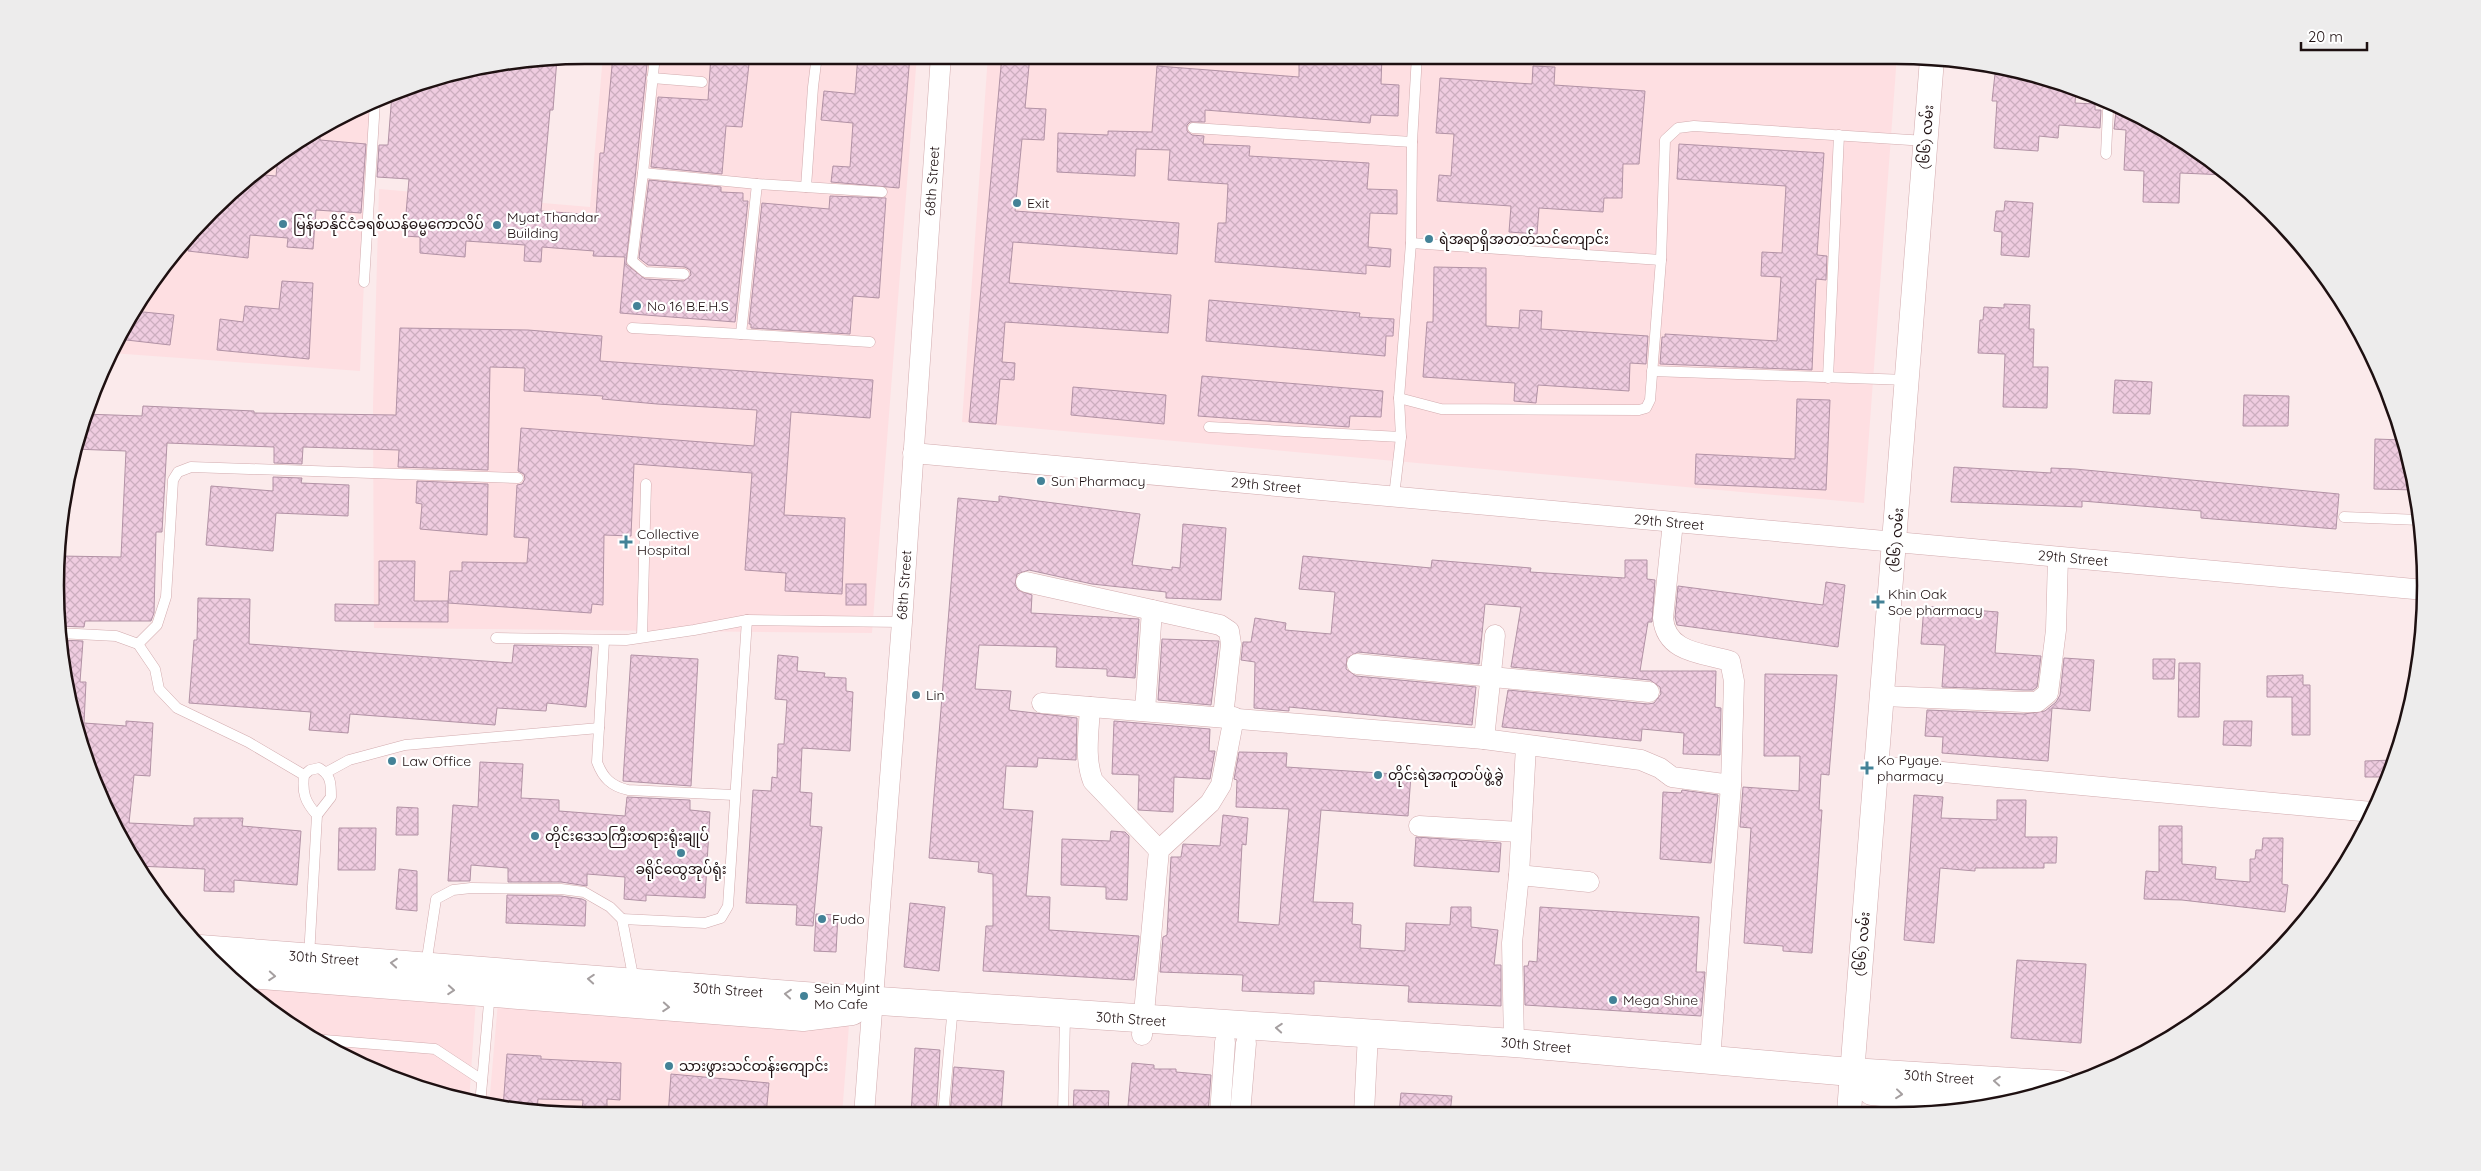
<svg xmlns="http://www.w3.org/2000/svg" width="2481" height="1171" font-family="Quicksand,'Noto Sans Myanmar',sans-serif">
<defs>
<pattern id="building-cross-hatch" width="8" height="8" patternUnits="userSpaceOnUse" patternTransform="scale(1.25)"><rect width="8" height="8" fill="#efcce0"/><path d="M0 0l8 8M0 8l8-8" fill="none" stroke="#ccaebf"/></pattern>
</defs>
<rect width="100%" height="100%" fill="#fbeaeb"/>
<g fill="#fedfe2">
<polygon points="603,55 917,55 872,633 374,628 373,406 379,189 590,207"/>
<polygon points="988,55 1897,55 1864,503 962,422"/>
<polygon points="372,103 360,371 111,353 126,321 165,262 236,186 321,126"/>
<polygon points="478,969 469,1102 383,1076 320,1045 236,985"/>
<polygon points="498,1002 849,1025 842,1115 585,1116 489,1106"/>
</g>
<g fill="url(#building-cross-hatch)" stroke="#b292a5">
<polygon points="613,55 648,55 626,264 645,279 684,281 691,275 690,270 685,267 648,265 639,258 649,180 721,187 721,192 743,193 743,201 748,201 735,322 620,313 625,257 593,256 594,251 542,247 541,262 524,261 525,245 466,241 465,257 420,253 420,237 404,236 409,179 377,177 379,145 388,145 392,93 415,83 482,65 557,58 553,110 550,110 541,211 596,215 600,153 604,153"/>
<polygon points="711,55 750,55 742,127 726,126 722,174 651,167 658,97 708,100"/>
<polygon points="858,55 910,55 899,188 831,182 833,166 850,167 853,123 821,120 824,91 855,94"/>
<polygon points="1002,55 1030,55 1025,108 1046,109 1044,140 1022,139 1015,211 1179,223 1177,254 1013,242 1009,283 1171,295 1168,333 1005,322 1002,362 1015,363 1014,380 1000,379 996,424 969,422"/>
<polygon points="1299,55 1382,55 1381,84 1399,85 1398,116 1371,115 1370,123 1205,110 1205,122 1190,122 1187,125 1187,131 1192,135 1204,136 1203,144 1250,146 1249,156 1369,163 1367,189 1397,190 1397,214 1370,213 1368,247 1391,249 1390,267 1366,265 1366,274 1215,262 1218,223 1226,223 1228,184 1168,180 1170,150 1136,149 1135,176 1057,172 1058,133 1108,135 1108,131 1152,132 1157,66 1299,77"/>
<polygon points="1996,65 2076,89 2075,103 2095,104 2095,110 2101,110 2100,128 2059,125 2058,138 2039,136 2038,151 1994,148 1997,101 1992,101"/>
<polygon points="1533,66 1555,67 1554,85 1645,91 1639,164 1623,164 1622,198 1604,198 1603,212 1539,208 1537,234 1509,232 1511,206 1437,201 1439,175 1451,176 1454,134 1436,133 1440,78 1532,84"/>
<polygon points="2126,110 2190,144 2227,175 2180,173 2179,203 2143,202 2144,171 2124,170 2126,130 2114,129 2116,111"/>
<polygon points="320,126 320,140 366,144 361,213 316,210 313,249 287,247 288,238 250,235 248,258 188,251 190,236 236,186 253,174 276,176 278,157"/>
<polygon points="1679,144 1824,153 1817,255 1827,256 1826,280 1816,279 1812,370 1660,364 1662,337 1665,337 1665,334 1777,341 1781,277 1761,276 1762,252 1782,253 1786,186 1677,179"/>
<polygon points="830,196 886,198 879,298 853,296 850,334 751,328 751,324 749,324 762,203 829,209"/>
<polygon points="2005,201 2033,203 2029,257 2001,255 2002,232 1994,231 1996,211 2004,211"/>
<polygon points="1434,267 1486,268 1486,326 1519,328 1520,310 1542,311 1541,329 1648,336 1646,364 1630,363 1629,391 1538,385 1536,403 1514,401 1515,383 1423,377 1427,322 1433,322"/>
<polygon points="282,281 313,283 309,359 217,350 220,319 243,322 245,306 279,309"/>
<polygon points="1209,300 1360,313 1359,317 1394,319 1393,336 1386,336 1385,356 1206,341"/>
<polygon points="2004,304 2030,305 2029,329 2034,329 2033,367 2048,367 2047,408 2003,407 2005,354 1978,353 1980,320 1983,320 1984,307 2004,308"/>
<polygon points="133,311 174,315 170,345 118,339"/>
<polygon points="400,328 528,330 602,336 600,361 873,380 870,418 791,412 784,515 845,518 842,594 785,591 786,573 745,570 752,473 634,464 631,536 604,535 603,605 592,604 591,613 448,603 450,571 462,571 462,562 527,563 529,538 514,537 517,485 522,484 525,479 524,474 518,471 521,428 754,446 757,410 657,404 602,399 603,396 524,391 525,368 490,367 488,470 398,467 399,450 303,447 302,464 274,463 274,447 167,443 162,532 156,532 154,613 151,621 85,621 84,627 58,626 59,556 121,557 126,451 74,449 83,414 142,416 143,406 254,411 254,413 396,415"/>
<polygon points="1202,376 1383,391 1381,417 1350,416 1349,427 1198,416"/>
<polygon points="2115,380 2152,382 2150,414 2113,413"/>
<polygon points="1073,387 1166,395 1164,424 1071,415"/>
<polygon points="2244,395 2289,396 2288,426 2243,426"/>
<polygon points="1797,399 1830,400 1826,490 1695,484 1696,454 1795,459"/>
<polygon points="2375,439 2403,440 2417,490 2374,489"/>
<polygon points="1954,467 2051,473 2051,468 2075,469 2339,494 2336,529 2201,518 2201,511 2082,501 2082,507 1951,502"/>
<polygon points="273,477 302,478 301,483 349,485 348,516 276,513 273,551 206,545 211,486 273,491"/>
<polygon points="417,481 488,484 487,535 420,529 422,504 416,503"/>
<polygon points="999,496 1140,514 1132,565 1172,570 1172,567 1180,568 1183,524 1226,528 1221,600 1166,598 1166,592 1092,584 1029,570 1017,574 1015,585 1018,590 1032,595 1031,613 1139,619 1135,678 1107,676 1107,669 1056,667 1057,647 979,645 975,689 1011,691 1009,710 1077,718 1076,760 1038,758 1037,767 1006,766 1003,809 1033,811 1026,896 1050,897 1049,930 1139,936 1134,980 983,971 986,926 993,926 993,874 978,872 979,862 929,858 958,498 999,502"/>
<polygon points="1303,556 1431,568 1432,560 1531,568 1530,572 1625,578 1625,560 1647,560 1647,579 1655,580 1652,622 1648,622 1640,671 1716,671 1715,707 1721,708 1720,755 1683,754 1684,733 1642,729 1641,741 1502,727 1508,690 1648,704 1654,703 1661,694 1660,687 1650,680 1511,667 1521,607 1485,604 1479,664 1358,652 1347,658 1346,669 1356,676 1476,687 1472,725 1289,707 1289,711 1254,708 1255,662 1241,660 1243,642 1251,642 1255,618 1286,623 1285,630 1331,634 1335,592 1299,589"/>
<polygon points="379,561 415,561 414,601 448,601 448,622 335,621 335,604 379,605"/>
<polygon points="1826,582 1845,585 1838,647 1677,625 1675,617 1678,586 1823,605"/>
<rect x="846" y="584" width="20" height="21"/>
<polygon points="198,598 250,599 249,644 512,663 514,645 592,647 586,707 547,703 546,711 497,708 495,725 350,714 348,733 309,730 311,712 189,703 194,640 197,640"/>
<polygon points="1924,606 1998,612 1995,653 2041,656 2037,687 2033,690 2024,690 1942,687 1945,645 1921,644"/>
<polygon points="1162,639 1219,641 1211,705 1158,700"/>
<polygon points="59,640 83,641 80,682 86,682 84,723 126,726 126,721 153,723 150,776 134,775 129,823 194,826 194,818 243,818 242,826 301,831 297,885 234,880 234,892 204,891 205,869 137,866 126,850 83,756 60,655"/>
<polygon points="631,655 698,659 691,786 623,781"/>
<polygon points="778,655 798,657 797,671 825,673 824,677 846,678 846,691 853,692 850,751 802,748 800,792 812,793 810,826 822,827 813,926 796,925 797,905 746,903 753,790 771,791 772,777 777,778 778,744 784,744 787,700 775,699"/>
<polygon points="2064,658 2094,660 2090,711 2052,708 2048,761 1942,753 1943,737 1925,736 1927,710 2024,714 2045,711 2056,702 2060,695"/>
<polygon points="2153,659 2175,659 2174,679 2153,679"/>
<polygon points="2179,663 2200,663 2199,717 2178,717"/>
<polygon points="1765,674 1837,675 1829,775 1821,774 1819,810 1822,810 1812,953 1783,951 1783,946 1744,943 1751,828 1740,827 1743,787 1799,791 1800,756 1764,756"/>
<polygon points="2303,675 2303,685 2310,685 2310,735 2292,735 2292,697 2267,697 2267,676"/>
<polygon points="1114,721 1210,729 1209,751 1215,751 1210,779 1174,777 1173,812 1138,810 1139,775 1112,774"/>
<polygon points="2224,721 2252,721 2251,746 2223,745"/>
<polygon points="1239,752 1287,753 1286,767 1411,775 1408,816 1321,810 1313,902 1353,903 1352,924 1361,925 1360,948 1405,951 1406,923 1450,925 1451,907 1471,907 1471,927 1498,930 1494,965 1501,965 1501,1006 1408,1002 1409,986 1314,981 1314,994 1242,991 1243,975 1160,972 1163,937 1167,935 1171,857 1181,857 1183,844 1220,846 1223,815 1248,818 1246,845 1242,844 1238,922 1279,925 1289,809 1236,807 1237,780 1234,779"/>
<polygon points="2394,760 2389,777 2365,777 2365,761"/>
<polygon points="480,762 523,764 521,798 559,800 559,811 625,816 627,797 690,800 690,810 710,812 705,898 646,895 646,901 624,899 625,877 587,874 587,886 561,882 508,882 508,868 471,865 470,881 448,881 453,805 478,807"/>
<polygon points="1682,790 1718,795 1711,863 1660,859 1663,792 1681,793"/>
<polygon points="1914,795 1943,797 1941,818 1997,820 1997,800 2026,800 2025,837 2057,837 2056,863 2044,863 2044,868 1975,868 1975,871 1940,868 1934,943 1904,940"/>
<polygon points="397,807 418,808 418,835 396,835"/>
<polygon points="2159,826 2182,826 2182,864 2216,867 2215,879 2250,882 2250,859 2255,859 2256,850 2262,850 2263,838 2283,838 2282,884 2288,885 2285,912 2182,900 2144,899 2146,871 2159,872"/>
<polygon points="339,828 376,828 375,870 338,870"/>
<polygon points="1111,831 1125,832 1129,836 1127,900 1106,899 1106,887 1061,885 1062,839 1110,841"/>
<polygon points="1416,837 1501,843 1499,872 1414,866"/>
<polygon points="399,869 417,871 417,911 396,909"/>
<polygon points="507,895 561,896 582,899 586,901 585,926 506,923"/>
<polygon points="910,903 945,907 939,971 904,967"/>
<polygon points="1540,907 1699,917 1696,972 1705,972 1701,1016 1525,1005 1524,966 1528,966 1529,961 1537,962"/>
<polygon points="816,914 838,915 836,952 814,951"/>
<polygon points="2017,960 2086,964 2081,1043 2011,1038"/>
<polygon points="915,1048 940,1050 936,1115 911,1115"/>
<polygon points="507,1054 541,1056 541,1059 621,1063 620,1100 607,1099 607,1113 582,1112 583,1100 538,1099 537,1111 503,1108"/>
<polygon points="1132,1063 1154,1065 1154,1069 1176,1069 1176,1072 1211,1075 1208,1114 1162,1114 1162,1109 1128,1106"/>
<polygon points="954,1067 1004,1071 1001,1115 950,1115"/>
<polygon points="671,1074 769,1083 766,1115 668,1116"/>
<polygon points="1074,1090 1109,1091 1108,1114 1073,1114"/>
<polygon points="1401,1093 1452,1096 1450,1113 1399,1113"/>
</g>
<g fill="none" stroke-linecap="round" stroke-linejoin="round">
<defs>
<g id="service">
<polyline points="655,55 643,173 757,184 882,192"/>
<polyline points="652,78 702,82"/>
<polyline points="1193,128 1412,142"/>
<polyline points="2106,154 2108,111 2112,103"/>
<polyline points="643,173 632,261 645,272 684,274"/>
<polyline points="806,187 813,87 817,55"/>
<polyline points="1411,243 1661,260"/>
<polyline points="364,282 375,101"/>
<polyline points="632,328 741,334 757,184"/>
<polyline points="741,334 870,342"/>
<polyline points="1652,371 1908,380"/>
<polyline points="1828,378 1839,135"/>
<polyline points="1399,398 1441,409 1639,410 1646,408 1650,400 1661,260 1665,140 1678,128 1694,126 1926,141"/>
<polyline points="1209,427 1401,437"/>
<polyline points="1394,496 1401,437 1399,398 1411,243 1412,142 1417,55"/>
<polyline points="2344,517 2420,520"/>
<path d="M58 633 116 636 138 644 155 669 159 689 177 708 248 742 304 775C302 793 305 802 317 815L309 957"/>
<polyline points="642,637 646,484"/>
<polyline points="496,638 626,640 694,630 747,620 902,622"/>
<path d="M604 641 597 762C603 778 611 786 628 790L734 795"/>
<polyline points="138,644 157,625 166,597 173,480 178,472 191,467 518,478"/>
<polyline points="327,772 349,760 405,745 599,728"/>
<path d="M304 775 310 770 319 768C331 775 331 783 331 797L317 815"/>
<polyline points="622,919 705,923 721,918 728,906 747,620"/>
<polyline points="426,965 436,899 453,890 471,888 561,889 584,892 610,907 622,919 634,981"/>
<polyline points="312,1039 435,1049 482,1080"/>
<polyline points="480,1105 490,992"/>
<polyline points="1063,1114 1065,1016"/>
<polyline points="943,1115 952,1017"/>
</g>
<g id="minor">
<polyline points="913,453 2425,590"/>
<path d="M1673 522 1663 618C1666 653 1702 653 1730 661L1734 681 1731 785 1710 1060"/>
<polyline points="1026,582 1220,625 1229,631 1231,644 1223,717"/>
<polyline points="1357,664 1649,692"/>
<polyline points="1883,696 2024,702 2037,702 2048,693 2056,630 2058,557"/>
<polyline points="1042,703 1484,739 1641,760 1660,768 1672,777 1731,785"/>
<path d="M1090 707C1089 731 1084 758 1093 781L1159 850"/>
<polyline points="1145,711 1152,610"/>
<polyline points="1484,739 1495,635"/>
<polyline points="1878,766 2372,812"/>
<polyline points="1419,826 1520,832"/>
<polyline points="1519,875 1589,882"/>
<polyline points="1142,1035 1159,850 1210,803 1221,785 1234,717"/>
<polyline points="1514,1043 1512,943 1519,875 1526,746"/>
<polyline points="1364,1113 1368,1034"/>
<polyline points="1220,1114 1225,1042"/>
<polyline points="1240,1114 1246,1043"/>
<polyline points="864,1115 902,622 941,55"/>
</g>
<polyline id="tertiary" points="1849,1112 1932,59"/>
<g id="secondary">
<polyline points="200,949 804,996 1514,1043 1851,1072 2063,1085"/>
<polyline points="223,972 803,1017 852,1011"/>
<polyline points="1872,1091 1996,1103"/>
</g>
</defs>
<use href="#service" stroke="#d2abae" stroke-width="11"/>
<use href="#minor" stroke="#d2abae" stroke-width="21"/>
<use href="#tertiary" stroke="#d2abae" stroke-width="25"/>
<use href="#secondary" stroke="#d2abae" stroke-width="29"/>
<use href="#service" stroke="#fff" stroke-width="10"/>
<use href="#minor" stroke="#fff" stroke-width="20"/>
<use href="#tertiary" stroke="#fff" stroke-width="24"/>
<use href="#secondary" stroke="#fff" stroke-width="28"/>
</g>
<defs><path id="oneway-chevron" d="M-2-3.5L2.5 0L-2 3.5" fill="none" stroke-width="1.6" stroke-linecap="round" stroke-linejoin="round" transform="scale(1.25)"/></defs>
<g stroke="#a59fa0">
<use href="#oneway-chevron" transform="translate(394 963) rotate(-175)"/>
<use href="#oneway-chevron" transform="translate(272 976) rotate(4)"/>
<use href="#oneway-chevron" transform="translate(591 979) rotate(-176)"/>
<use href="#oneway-chevron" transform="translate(451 990) rotate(4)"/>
<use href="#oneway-chevron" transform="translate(788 994) rotate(-175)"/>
<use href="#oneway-chevron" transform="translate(666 1007) rotate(4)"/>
<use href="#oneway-chevron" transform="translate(1279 1028) rotate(-176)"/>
<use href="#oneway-chevron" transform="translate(1997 1081) rotate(-176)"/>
<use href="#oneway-chevron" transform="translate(1899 1094) rotate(6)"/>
</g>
<g fill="#438297" stroke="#fff" stroke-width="2">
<circle cx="1017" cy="203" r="5"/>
<circle cx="283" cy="224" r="5"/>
<circle cx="497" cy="225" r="5"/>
<circle cx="1429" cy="239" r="5"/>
<circle cx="637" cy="306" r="5"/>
<circle cx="1041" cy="481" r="5"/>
<path d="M623.5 534.5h5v5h5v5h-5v5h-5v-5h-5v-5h5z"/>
<path d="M1875.5 594.5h5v5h5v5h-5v5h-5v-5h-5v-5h5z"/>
<circle cx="916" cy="695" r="5"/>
<circle cx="392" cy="761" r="5"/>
<path d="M1864.5 760.5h5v5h5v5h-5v5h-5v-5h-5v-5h5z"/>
<circle cx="1378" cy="775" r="5"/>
<circle cx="535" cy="836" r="5"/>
<circle cx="681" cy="853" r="5"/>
<circle cx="822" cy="919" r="5"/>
<circle cx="804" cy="996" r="5"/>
<circle cx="1613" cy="1000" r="5"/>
<circle cx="669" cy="1066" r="5"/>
</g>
<g text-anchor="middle" stroke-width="4.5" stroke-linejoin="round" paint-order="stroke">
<g font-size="14" fill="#1e1011" stroke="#fff">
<text transform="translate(1926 137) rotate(-86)" y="5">(၆၆) လမ်း</text>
<text transform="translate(932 181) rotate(-86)" y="5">68th Street</text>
<text transform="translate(1266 485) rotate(5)" y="5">29th Street</text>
<text transform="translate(1669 522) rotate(5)" y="5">29th Street</text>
<text transform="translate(1896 540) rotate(-86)" y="5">(၆၆) လမ်း</text>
<text transform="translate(2073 558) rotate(5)" y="5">29th Street</text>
<text transform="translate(904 585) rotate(-86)" y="5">68th Street</text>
<text transform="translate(1862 944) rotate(-85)" y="5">(၆၆) လမ်း</text>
<text transform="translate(324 958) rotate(4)" y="5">30th Street</text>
<text transform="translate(728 990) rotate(4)" y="5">30th Street</text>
<text transform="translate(1131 1019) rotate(4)" y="5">30th Street</text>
<text transform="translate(1536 1045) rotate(5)" y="5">30th Street</text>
<text transform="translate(1939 1077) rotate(4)" y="5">30th Street</text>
</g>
<g font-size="14" fill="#1e1011" stroke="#fff" text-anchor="start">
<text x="1027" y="208">Exit</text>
<text x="507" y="222">Myat Thandar<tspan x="507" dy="16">Building</tspan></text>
<text x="293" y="229">မြန်မာနိုင်ငံခရစ်ယန်ဓမ္မကောလိပ်</text>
<text x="1439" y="244">ရဲအရာရှိအတတ်သင်ကျောင်း</text>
<text x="647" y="311">No 16 B.E.H.S</text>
<text x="1051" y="486">Sun Pharmacy</text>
<text x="637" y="539">Collective<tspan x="637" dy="16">Hospital</tspan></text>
<text x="1888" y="599">Khin Oak<tspan x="1888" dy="16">Soe pharmacy</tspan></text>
<text x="926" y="700">Lin</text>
<text x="1877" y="765">Ko Pyaye.<tspan x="1877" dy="16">pharmacy</tspan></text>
<text x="402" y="766">Law Office</text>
<text x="1388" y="780">တိုင်းရဲအကူတပ်ဖွဲ့ခွဲ</text>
<text x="545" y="841">တိုင်းဒေသကြီးတရားရုံးချုပ်</text>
<text x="681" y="874" text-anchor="middle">ခရိုင်ထွေအုပ်ရုံး</text>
<text x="832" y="924">Fudo</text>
<text x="814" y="993">Sein Myint<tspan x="814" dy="16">Mo Cafe</tspan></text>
<text x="1623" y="1005">Mega Shine</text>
<text x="679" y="1071">သားဖွားသင်တန်းကျောင်း</text>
</g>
</g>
<path d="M0 0H2481V1171H0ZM585 64H1896A521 521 0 0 1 2417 585V586A521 521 0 0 1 1896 1107H585A521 521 0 0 1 64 586V585A521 521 0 0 1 585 64Z" fill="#edecec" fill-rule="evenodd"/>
<path fill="none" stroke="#1e1011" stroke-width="2.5" d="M585 64H1896A521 521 0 0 1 2417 585V586A521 521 0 0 1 1896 1107H585A521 521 0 0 1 64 586V585A521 521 0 0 1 585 64Z"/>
<path d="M2301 42v8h66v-8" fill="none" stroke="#1e1011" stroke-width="2.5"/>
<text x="2308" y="42" font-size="15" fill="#1e1011" stroke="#ffffff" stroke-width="4" paint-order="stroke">20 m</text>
</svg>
